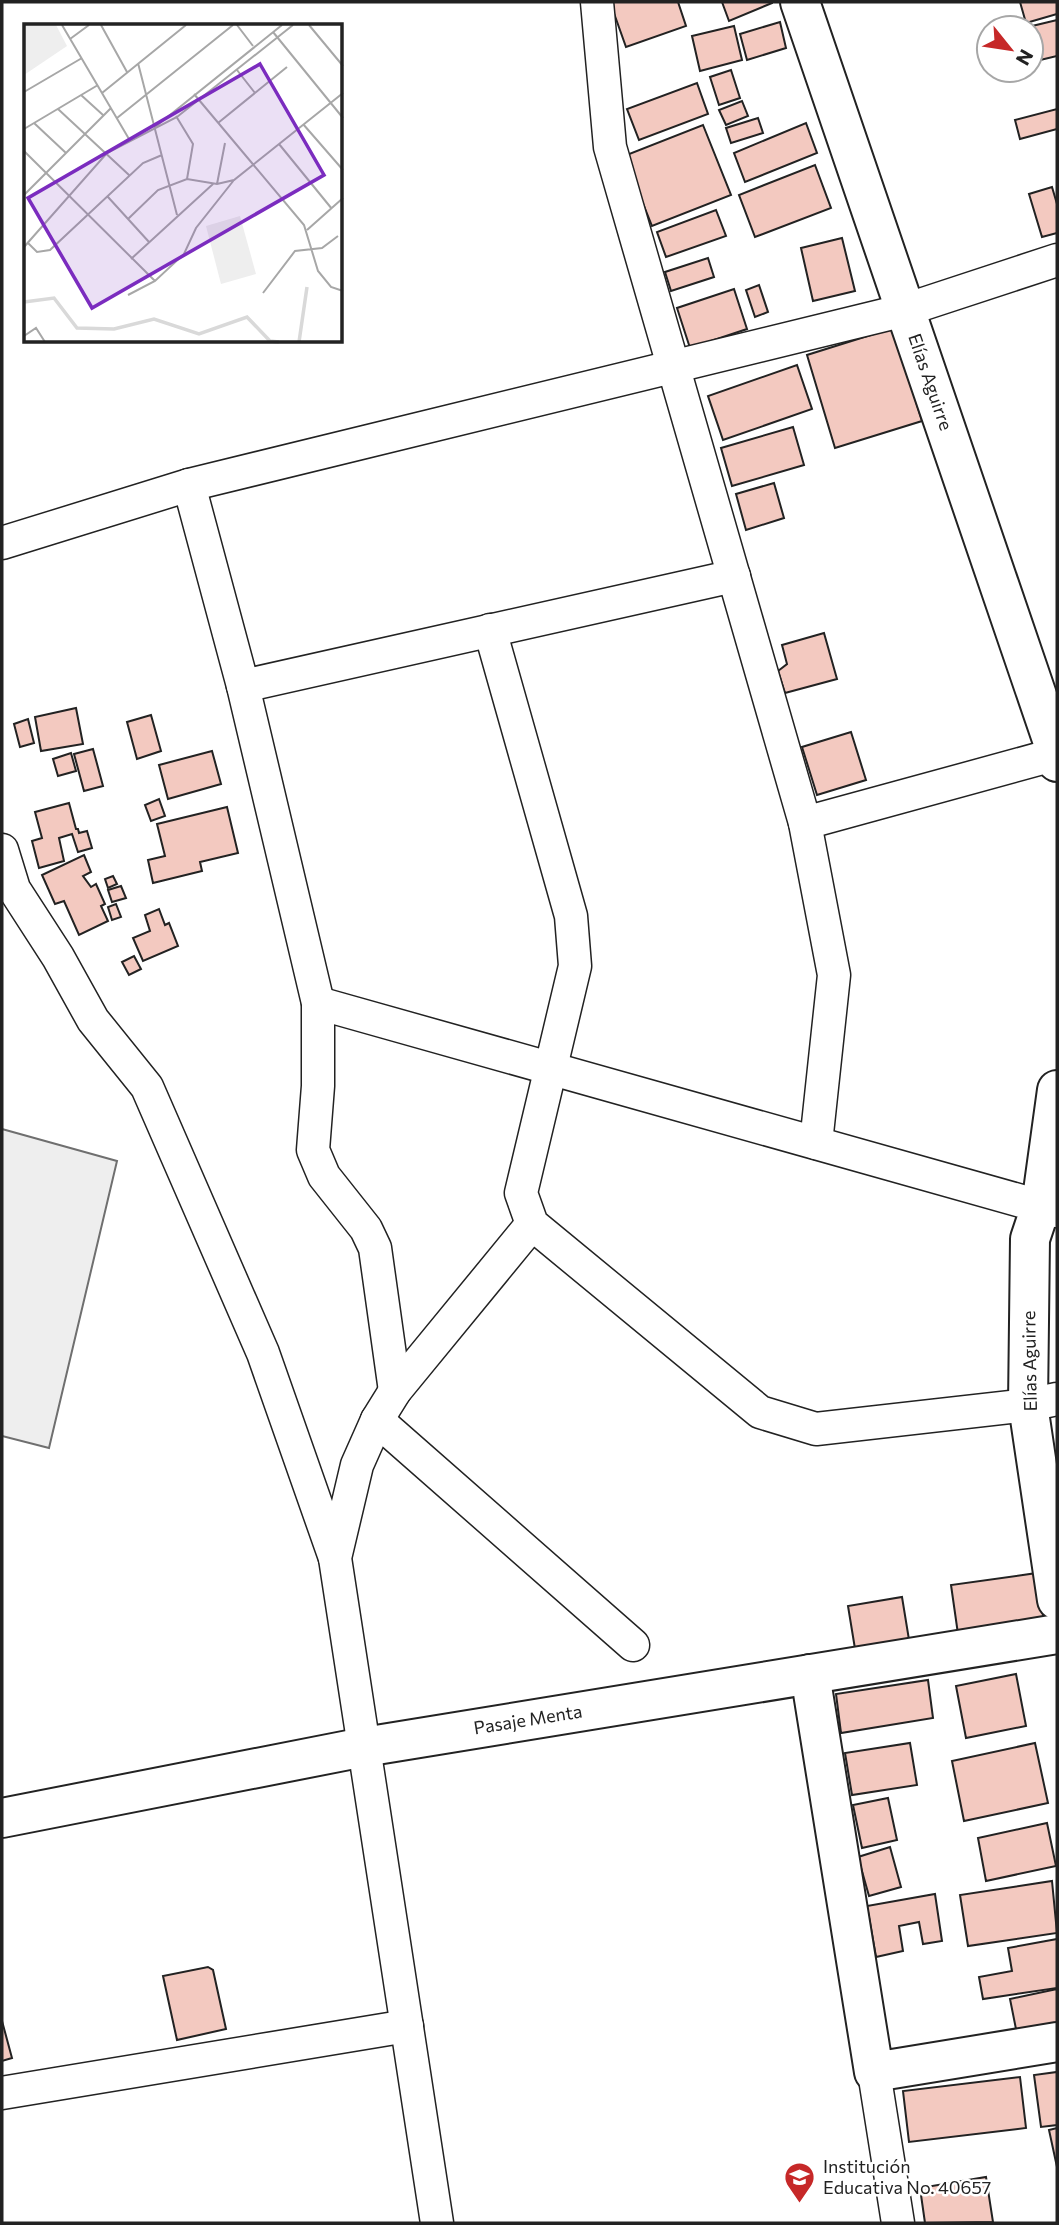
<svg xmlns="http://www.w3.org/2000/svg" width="1059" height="2225" font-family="Commissioner,sans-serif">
<rect width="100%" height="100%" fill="#fff"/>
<polygon fill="#eee" stroke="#6f6f6f" stroke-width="2" points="2,1129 117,1161 49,1448 2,1436"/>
<g fill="#f3c9c0" stroke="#222" stroke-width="2">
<polygon points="610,2 678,2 686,26 626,47"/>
<polygon points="722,2 772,2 772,3 729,21"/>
<polygon points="1020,2 1057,2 1057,14 1026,23"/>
<polygon points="1057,20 1057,56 1036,61 1031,28 1028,27"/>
<polygon points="780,22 786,48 747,60 740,34"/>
<polygon points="734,26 742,60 700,71 692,36"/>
<polygon points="731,70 740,98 719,105 710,77"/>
<polygon points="697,83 708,114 639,140 627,109"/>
<polygon points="742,101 748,116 726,125 719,110"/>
<polygon points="1057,109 1057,129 1020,139 1015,120"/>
<polygon points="758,118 763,133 731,143 726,128"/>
<polygon points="806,123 817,153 745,182 734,153"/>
<polygon points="703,125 731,195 652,226 624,156"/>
<polygon points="815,165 831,208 755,237 739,195"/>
<polygon points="1052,187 1057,204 1057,233 1042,237 1029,194"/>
<polygon points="716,210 726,236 666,257 657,232"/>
<polygon points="842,238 855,291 813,301 801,248"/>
<polygon points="708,258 714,277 671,291 665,272"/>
<polygon points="759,285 768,312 755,317 746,290"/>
<polygon points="734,289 747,329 690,348 677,308"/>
<polygon points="893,328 922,421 835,448 807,355"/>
<polygon points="797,365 812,409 723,440 708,396"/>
<polygon points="793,427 804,465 732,486 721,448"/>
<polygon points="774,483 784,518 746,530 736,494"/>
<polygon points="824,633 837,679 785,693 778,671 787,664 782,645"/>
<polygon points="76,708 83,744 41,751 35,717"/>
<polygon points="151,715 161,751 137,759 127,722"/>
<polygon points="28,719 34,743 20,747 14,724"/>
<polygon points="851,732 866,780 817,795 802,747"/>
<polygon points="93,749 103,786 84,791 74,754"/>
<polygon points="212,751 221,784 168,799 159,765"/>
<polygon points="71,753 76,771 58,776 53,759"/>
<polygon points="159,799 165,816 151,821 145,805"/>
<polygon points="69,803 76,829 78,829 79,833 87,831 92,848 78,852 72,834 59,838 64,861 39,868 32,841 42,838 35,812"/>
<polygon points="227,807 238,853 200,862 202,871 153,883 148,860 165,856 157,824"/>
<polygon points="84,855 91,872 83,876 91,887 96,884 105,904 101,906 108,921 79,935 64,901 55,904 42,875"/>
<polygon points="113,876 117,884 108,888 105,879"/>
<polygon points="121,886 126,898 112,902 108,890"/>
<polygon points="116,904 121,917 112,920 108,907"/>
<polygon points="159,909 165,925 169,923 178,946 143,961 133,938 150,931 145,915"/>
<polygon points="134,956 141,969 129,975 122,962"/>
<polygon points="1037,1573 1044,1622 958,1634 951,1585"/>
<polygon points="902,1597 911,1652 857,1661 848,1606"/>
<polygon points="1016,1674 1026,1726 966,1738 956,1686"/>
<polygon points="928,1680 933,1718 841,1733 836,1694"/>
<polygon points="910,1743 917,1785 852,1795 845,1753"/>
<polygon points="1035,1743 1048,1803 964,1821 952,1761"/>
<polygon points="888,1798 897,1840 862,1848 853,1805"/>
<polygon points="1047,1823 1056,1866 986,1881 978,1838"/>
<polygon points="890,1847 901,1887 869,1896 858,1857"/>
<polygon points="1052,1881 1057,1933 968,1946 960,1895"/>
<polygon points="935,1894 942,1941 923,1944 919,1922 899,1926 903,1951 876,1957 867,1906"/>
<polygon points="1057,1939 1057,1988 983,1999 979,1977 1012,1971 1008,1948"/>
<polygon points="208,1967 213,1970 226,2029 177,2040 163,1976"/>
<polygon points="1057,1989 1057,2032 1018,2039 1010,1999"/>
<polygon points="2,2021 12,2058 2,2061"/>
<polygon points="1057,2072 1057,2125 1041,2127 1034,2075"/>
<polygon points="1020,2077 1026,2128 909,2142 903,2091"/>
<polygon points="1057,2128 1057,2167 1049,2130"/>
<polygon points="986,2177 993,2222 925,2223 920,2188"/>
</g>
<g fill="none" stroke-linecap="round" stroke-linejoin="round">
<defs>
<g id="minor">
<polyline points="597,2 610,147 805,823 834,975 816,1143"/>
<polyline points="189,485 243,686 318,1003 318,1086 313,1150 324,1176 366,1229 375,1248 395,1391"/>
<polyline points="2,543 189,485 905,310 1057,260"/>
<polyline points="490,630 571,916 575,966 521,1193 532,1224 760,1412 816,1429 1028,1405 1057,1399"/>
<polyline points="243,686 734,576"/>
<polyline points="805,823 1057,754"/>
<polyline points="2,850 14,889 58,957 93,1020 147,1087 263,1353 335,1558"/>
<polyline points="318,1003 1057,1211"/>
<polyline points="377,1420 633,1645"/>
<polyline points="874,2072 898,2223"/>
<polyline points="2,2093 407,2026"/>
<polyline points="437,2223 335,1558 357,1465 377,1420 395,1391 532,1224"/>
</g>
<g id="tertiary">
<polyline points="800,2 1057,754 1057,762"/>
<polyline points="1057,1090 1041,1206 1030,1239 1028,1405 1057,1600"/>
<polyline points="810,1674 874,2072 1057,2042"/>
<polyline points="2,1818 364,1747 1057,1634"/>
</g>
</defs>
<use href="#minor" stroke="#222" stroke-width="35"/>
<use href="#tertiary" stroke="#222" stroke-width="42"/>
<use href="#minor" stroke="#fff" stroke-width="32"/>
<use href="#tertiary" stroke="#fff" stroke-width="38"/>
</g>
<defs>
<symbol id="school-pin" viewBox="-11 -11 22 30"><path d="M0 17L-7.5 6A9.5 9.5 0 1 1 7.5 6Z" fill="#c62828" stroke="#fff"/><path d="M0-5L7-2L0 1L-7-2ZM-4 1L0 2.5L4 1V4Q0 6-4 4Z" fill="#fff"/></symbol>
</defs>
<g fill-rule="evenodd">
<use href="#school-pin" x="782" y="2160" width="35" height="47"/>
</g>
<g text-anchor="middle" stroke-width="5" stroke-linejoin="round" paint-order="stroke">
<g font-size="18" fill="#222" stroke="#fff">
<text transform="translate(930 382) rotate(71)" y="6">Elías Aguirre</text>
<text transform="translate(1030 1361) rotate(-91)" y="6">Elías Aguirre</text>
<text transform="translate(528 1720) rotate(-9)" y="6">Pasaje Menta</text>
</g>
<g font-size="18" fill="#222" stroke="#fff" text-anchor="start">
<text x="823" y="2173">Institución<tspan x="823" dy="21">Educativa No. 40657</tspan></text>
</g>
</g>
<g transform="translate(24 24)">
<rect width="318" height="318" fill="#fff"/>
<path d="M0 1H32L43 22 0 51ZM216 192 232 250 197 260 182 202Z" fill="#eee"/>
<path fill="none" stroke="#d9d9d9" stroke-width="3.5" d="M0 278 30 274 53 304 90 305 130 295 175 310 223 293 246 317 255 318M275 318 283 263"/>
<path fill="none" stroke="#a7a7a7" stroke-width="2" d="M38 1 105 115M77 1 103 48M213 1 229 22M285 1 319 42M249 8 319 94M46 15 65 1M114 39 153 191M213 46 231 69M0 68 58 34M78 69 162 1M170 70 280 201 294 247 307 263 319 267M57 71 79 91M34 85 105 151M152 92 169 120 163 155M93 94 209 1M10 99 42 129M194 99 263 43M279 100 319 146M131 103 258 1M0 105 74 61M255 120 308 185M0 127 131 257M193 160 201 119M0 171 87 84M84 173 125 218M104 195 134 166 163 155 193 160 210 156 319 69M283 206 319 174M4 219 13 228 26 226 119 139 138 131M0 223 83 129 153 93 269 1M107 235 189 160M239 269 271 227 298 224 314 212M104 271 131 257 160 230 172 204 210 156M0 312 12 304 21 318"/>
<path fill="#7b2cbf" fill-opacity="0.15" stroke="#7b2cbf" stroke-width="3.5" d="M236 40 300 151 68 284 4 174Z"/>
<rect width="318" height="318" fill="none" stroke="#222" stroke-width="3.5"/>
</g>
<rect width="1059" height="2225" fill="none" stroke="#222222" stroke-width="7"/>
<g transform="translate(1010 49) rotate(120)"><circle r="33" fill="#ffffff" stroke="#a7a7a7" stroke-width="2"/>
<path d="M0-5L12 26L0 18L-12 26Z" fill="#c62828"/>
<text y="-10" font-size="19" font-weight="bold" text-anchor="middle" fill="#222222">N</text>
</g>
</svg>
